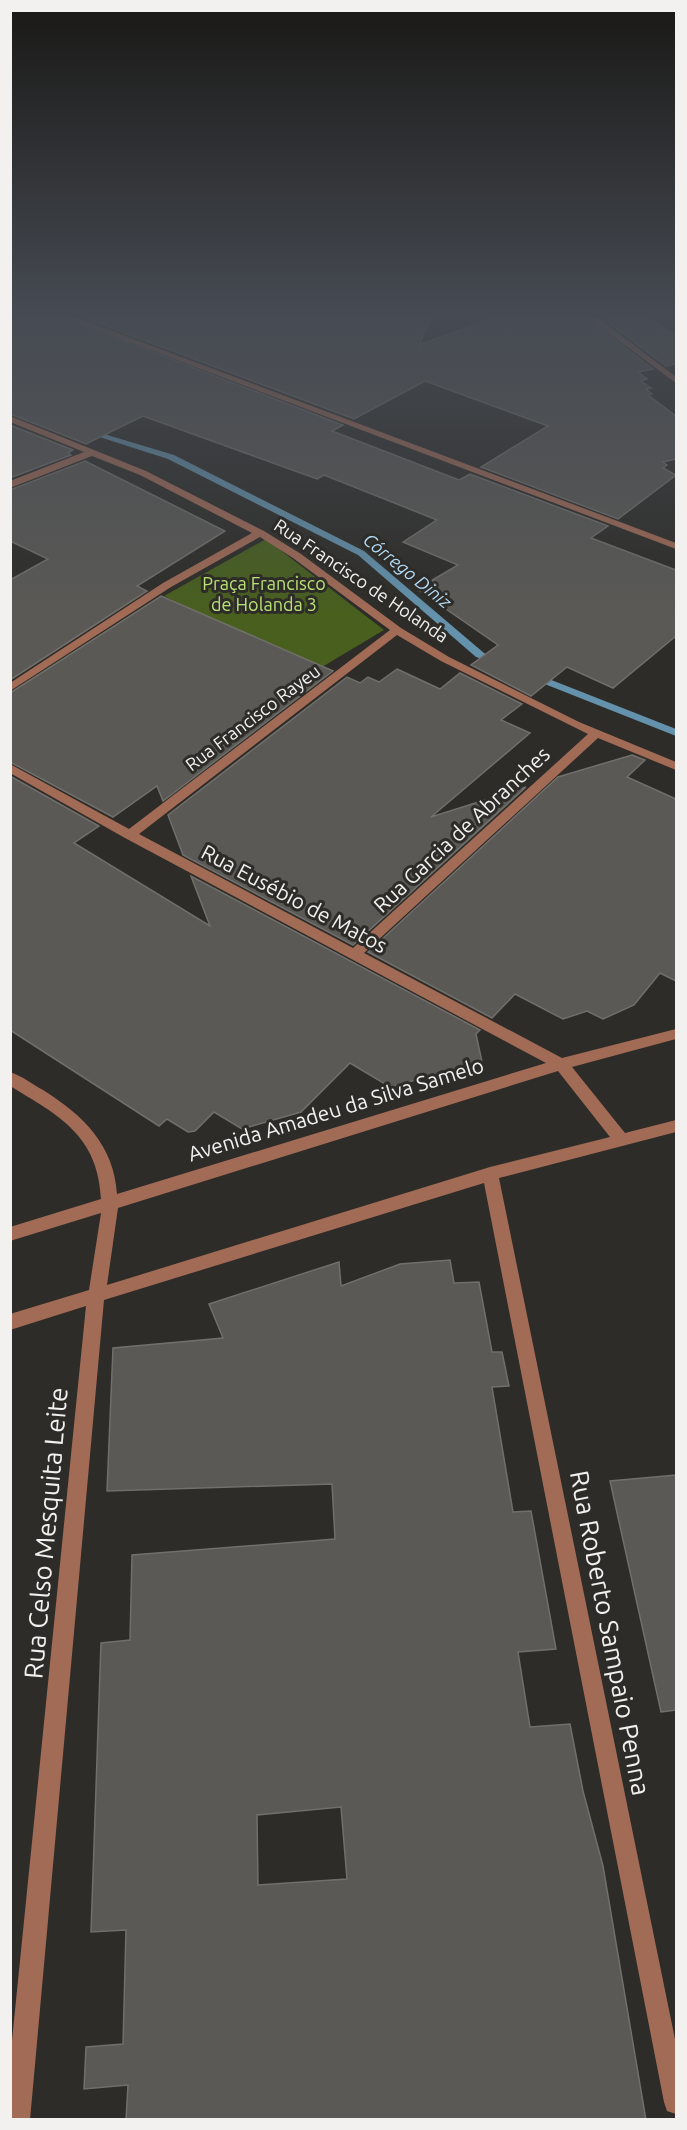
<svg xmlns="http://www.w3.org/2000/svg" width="687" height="2130" font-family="Ubuntu,sans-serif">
<rect width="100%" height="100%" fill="#2d2c28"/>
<polygon fill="#485f1e" points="266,539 384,630 317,670 164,596"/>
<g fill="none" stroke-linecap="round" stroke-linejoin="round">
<g fill="#6492ac" fill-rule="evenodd">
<polygon points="84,428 174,455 364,551 484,653 505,662 500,665 476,657 358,555 168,459 84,432"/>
<polygon points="531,672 676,729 676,736 527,677 527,673"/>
</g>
</g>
<g fill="#5a5955" stroke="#716f6b" stroke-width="1.5" fill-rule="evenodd">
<polygon points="10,317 61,317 343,425 332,431 459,480 470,474 608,526 591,538 676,570 676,636 613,688 567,667 531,696 471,665 498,645 417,589 458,565 403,542 437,520 324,475 317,479 143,416 86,444 10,414"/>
<polygon points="82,317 431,317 419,345 495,317 585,317 653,369 638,372 647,379 641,381 651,388 646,389 652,394 648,395 676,416 676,459 663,462 667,465 663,468 676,475 618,519 481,467 548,426 425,381 354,419"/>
<polygon points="601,317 647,317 676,336 676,364 666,366"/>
<polygon points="10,425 73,450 68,453 71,455 10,478"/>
<polygon points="85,461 225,531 137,586 147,591 10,680 10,580 48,559 10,541 10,490"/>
<polygon points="161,596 333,671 163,801 157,786 113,817 10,762 10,693"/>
<polygon points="397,669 440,689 460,673 522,704 501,720 530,733 431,817 526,787 353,945 183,855 168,815 347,677 360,683 368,677 379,682"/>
<polygon points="632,755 645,760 627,777 676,799 676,981 660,973 634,1005 603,1019 587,1011 563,1019 515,994 492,1018 368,952 558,777"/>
<polygon points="10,776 99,826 74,843 210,926 191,876 480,1030 476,1034 482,1062 390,1087 350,1063 301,1112 242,1129 214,1112 195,1131 188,1132 167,1119 159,1126 10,1030"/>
<path d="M450 1260 454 1283 479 1282 492 1352H502L509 1386 492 1387 513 1512 531 1511 556 1649 518 1652 530 1727 570 1724 583 1791 603 1866 646 2120H126L128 2085 84 2089 86 2047 123 2044 126 1930 91 1932 101 1643 130 1640 132 1555 335 1539 332 1484 107 1491 113 1348 223 1338 209 1304 339 1262 341 1286 400 1264ZM341 1807 347 1879 258 1885 257 1815Z"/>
<polygon points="676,1475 676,1710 661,1712 610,1481"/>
</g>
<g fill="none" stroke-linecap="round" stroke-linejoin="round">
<g fill="#a26b56" fill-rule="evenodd">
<polygon points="63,317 75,317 676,543 676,549"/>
<polygon points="587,317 597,317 676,377 676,383"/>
<path d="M10 416 146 471 264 531 301 554 401 628 449 657 579 722 676 762V770L598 738 364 953 562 1058 676 1029V1039L572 1067 625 1133 676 1120V1132L499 1178 676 2044V2114L667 2111 664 2102 484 1183 104 1300 30 2120H10V2060L86 1306 10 1330V1314L89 1290 101 1213 10 1241V1227L101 1199C98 1136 60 1116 10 1086V1072C22 1076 32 1084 43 1090 83 1115 114 1145 117 1194L546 1063 125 838 10 773V764L129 829 390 630 293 558 260 537 171 587 10 691V683L163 583 252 533 140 475 92 456 10 488V481L84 452 10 422ZM397 635 441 661 588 734 353 948 139 834ZM558 1071 610 1137 490 1167 107 1285 118 1208Z"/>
</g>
</g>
<linearGradient id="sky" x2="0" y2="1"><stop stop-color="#191816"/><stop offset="0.51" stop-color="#464b53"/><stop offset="1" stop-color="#464b53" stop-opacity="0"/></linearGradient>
<rect width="687" height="616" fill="url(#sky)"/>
<g text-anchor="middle" stroke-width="6" stroke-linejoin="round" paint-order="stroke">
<g font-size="18" font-style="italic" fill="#b3dbf7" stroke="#2d2c28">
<text transform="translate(407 571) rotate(39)" y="6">Córrego Diniz</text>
</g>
<g font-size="18" fill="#f2f1ef" stroke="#2d2c28">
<text transform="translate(361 581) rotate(34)" y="6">Rua Francisco de Holanda</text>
<text transform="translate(253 718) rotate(-37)" y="6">Rua Francisco Rayeu</text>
</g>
<g font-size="18" fill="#b8e175" stroke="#2d2c28">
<text x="264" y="590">Praça Francisco<tspan x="264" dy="21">de Holanda 3</tspan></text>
</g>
<g font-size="21" fill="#f2f1ef" stroke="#2d2c28">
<text transform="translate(462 830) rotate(-43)" y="7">Rua Garcia de Abranches</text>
<text transform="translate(294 899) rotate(28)" y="7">Rua Eusébio de Matos</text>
<text transform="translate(336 1110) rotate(-17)" y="7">Avenida Amadeu da Silva Samelo</text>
</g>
<g font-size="26" fill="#f2f1ef" stroke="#2d2c28">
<text transform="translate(46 1533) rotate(-85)" y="9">Rua Celso Mesquita Leite</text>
<text transform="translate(610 1633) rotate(79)" y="9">Rua Roberto Sampaio Penna</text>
</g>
</g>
<rect width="687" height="2130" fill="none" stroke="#f2f1ef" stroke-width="24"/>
</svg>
